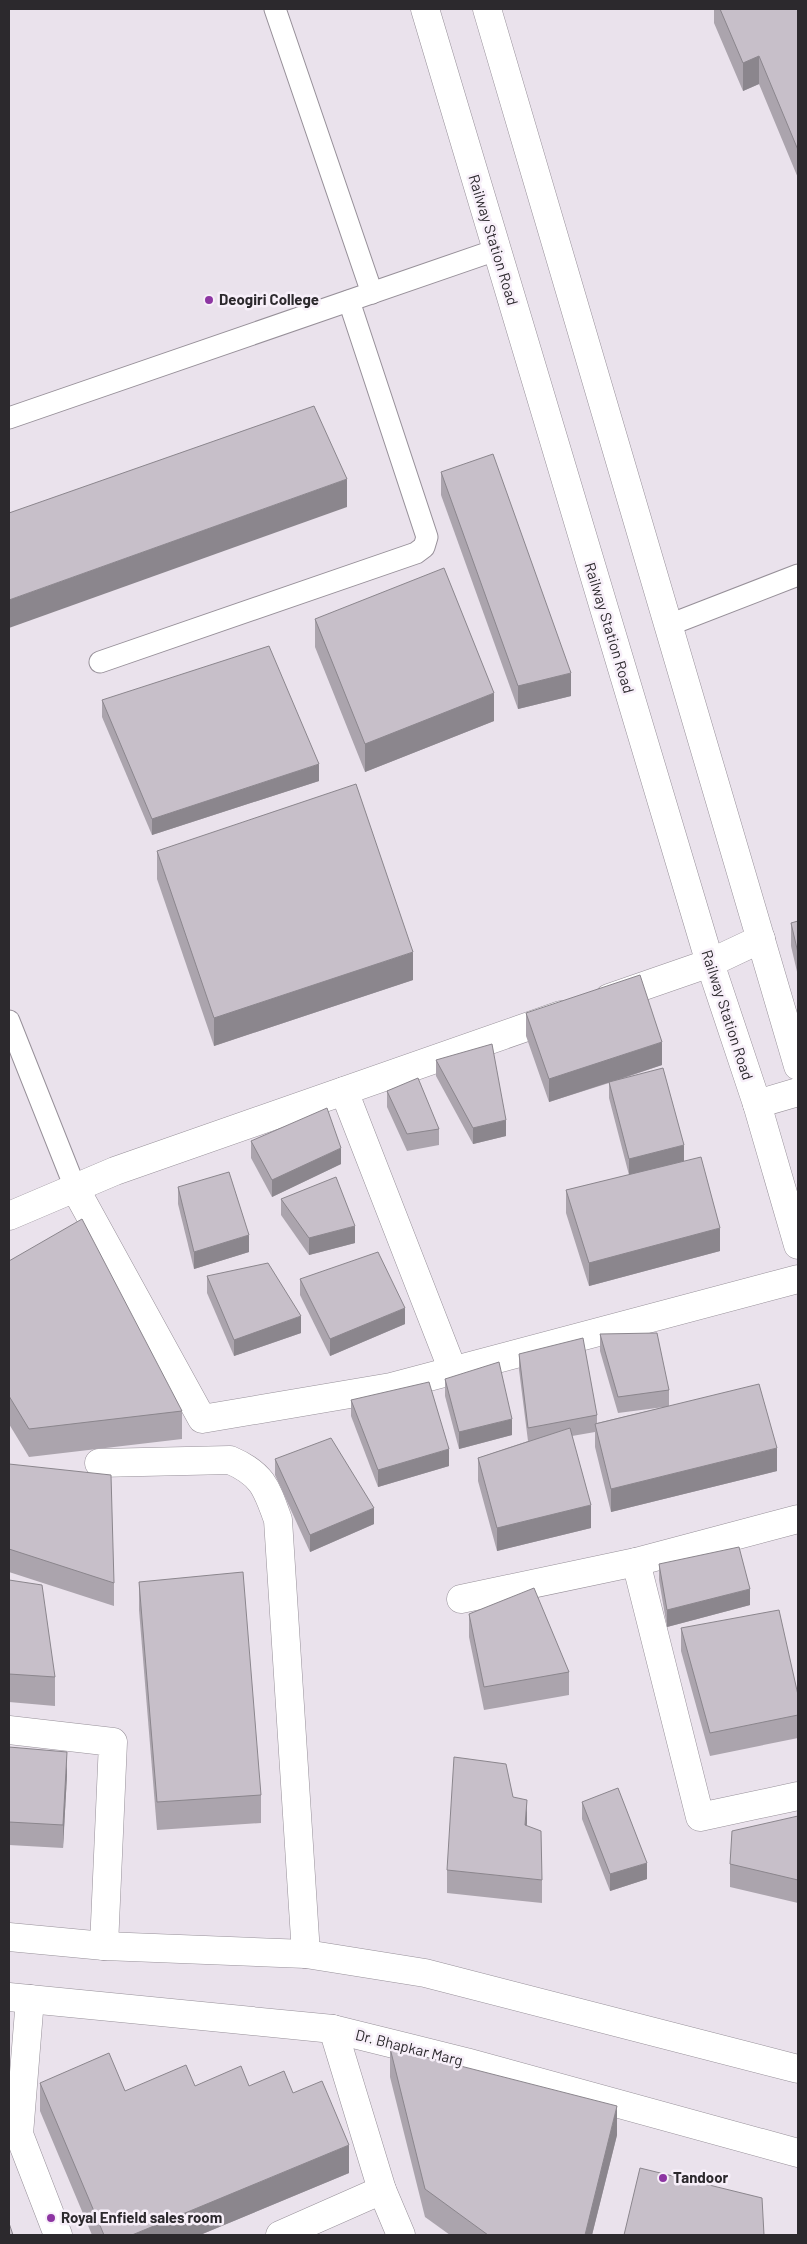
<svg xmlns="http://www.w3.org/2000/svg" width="807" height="2244" font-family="Barlow,sans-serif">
<rect width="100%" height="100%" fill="#eae2ec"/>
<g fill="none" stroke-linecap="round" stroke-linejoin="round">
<defs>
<g id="service">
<polyline points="275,9 372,293"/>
<polyline points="9,418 496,250"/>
<polyline points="669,625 798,575"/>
<polyline points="100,662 416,553 424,547 427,537 349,301"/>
<polyline points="9,1021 76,1190"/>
</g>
<g id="minor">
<polyline points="609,998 710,963 761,939"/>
<polyline points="344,1091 453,1371"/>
<polyline points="757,1104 798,1092"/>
<polyline points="76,1190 202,1419 391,1387 798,1279"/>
<polyline points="9,1216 115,1171 561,1015"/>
<path d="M99 1463 230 1460C263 1474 267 1489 278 1520L306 1954"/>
<polyline points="798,1519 636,1562 700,1817 798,1796"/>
<polyline points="461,1599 636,1562"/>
<polyline points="9,1730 113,1742 104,1946"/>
<polyline points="30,1999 19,2134 58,2235"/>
<polyline points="333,2029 382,2190 401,2235"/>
<polyline points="280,2235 382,2190"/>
</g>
<g id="tertiary">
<polyline points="425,9 710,963 757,1104 798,1245"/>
<polyline points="487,9 798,1066"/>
</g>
<g id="secondary">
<polyline points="9,1937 104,1946 306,1954 425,1973 798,2069"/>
<polyline points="9,1997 333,2029 466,2062 798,2153"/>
</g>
</defs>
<use href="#service" stroke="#979099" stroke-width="23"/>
<use href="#minor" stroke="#979099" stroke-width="29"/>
<use href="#tertiary" stroke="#979099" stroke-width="29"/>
<use href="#secondary" stroke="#979099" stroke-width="29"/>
<use href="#service" stroke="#fff" stroke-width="21"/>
<use href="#minor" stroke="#fff" stroke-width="28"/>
<use href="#tertiary" stroke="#fff" stroke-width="28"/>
<use href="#secondary" stroke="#fff" stroke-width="28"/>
</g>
<g fill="#aba4ad">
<polygon points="714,9 798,9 798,178 759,84 743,91 714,23"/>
<polygon points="441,472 571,696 518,709 441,495"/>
<polygon points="315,619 494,721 365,772 315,647"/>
<polygon points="102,700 319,781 152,835 102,717"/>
<polygon points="157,851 413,980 214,1046 157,879"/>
<polygon points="798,921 798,976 791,946 791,923"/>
<polygon points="526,1013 662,1065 624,1078 684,1161 720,1251 589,1286 566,1213 566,1190 629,1175 609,1098 609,1083 549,1102 526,1036"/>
<polygon points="436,1060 506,1136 473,1144 436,1076"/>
<polygon points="387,1091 439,1129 439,1145 407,1151 387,1107"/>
<polygon points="251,1141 341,1164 272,1197 251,1158"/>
<polygon points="178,1187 249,1252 194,1269 178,1204"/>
<polygon points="281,1199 355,1243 309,1255 281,1215"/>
<polygon points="9,1261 182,1411 182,1439 29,1457 9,1424"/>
<polygon points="207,1276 301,1333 234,1356 207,1293"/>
<polygon points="300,1279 405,1324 330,1356 300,1295"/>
<polygon points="600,1334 669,1390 669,1406 777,1471 611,1512 595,1447 595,1432 572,1436 591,1528 497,1551 478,1481 478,1458 528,1441 519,1370 519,1354 597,1415 597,1423 664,1407 618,1413 600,1351"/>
<polygon points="445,1379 512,1435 459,1449 445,1396"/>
<polygon points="351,1400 449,1466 378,1487 351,1416"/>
<polygon points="275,1459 374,1524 310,1552 275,1475"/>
<polygon points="9,1464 114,1583 114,1606 9,1572"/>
<polygon points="659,1564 750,1605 667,1627 659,1580"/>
<polygon points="9,1580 55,1677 55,1706 9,1702"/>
<polygon points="139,1582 261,1795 261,1823 157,1830 139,1610"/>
<polygon points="469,1614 569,1672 569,1695 484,1710 469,1637"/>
<polygon points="681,1628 798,1695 798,1738 710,1756 681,1651"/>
<polygon points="9,1747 67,1775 63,1848 9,1845"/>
<polygon points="513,1797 527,1826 542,1880 542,1903 447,1893 447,1870"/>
<polygon points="582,1802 647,1879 610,1891 582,1819"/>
<polygon points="798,1816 798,1903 730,1887 730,1864"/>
<polygon points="390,2048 617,2135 592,2235 450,2235 425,2217 390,2077"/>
<polygon points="40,2083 125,2091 195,2086 249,2086 293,2093 349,2173 200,2235 92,2235 40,2111"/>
</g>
<g fill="#8b868d">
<polygon points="759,56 759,84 743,91 743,63"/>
<polygon points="347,479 347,507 9,628 9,600"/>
<polygon points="571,673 571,696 518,709 518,686"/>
<polygon points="494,693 494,721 365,772 365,744"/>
<polygon points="319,764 319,781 152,835 152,819"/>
<polygon points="413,952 413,980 214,1046 214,1018"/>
<polygon points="662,1042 662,1065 549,1102 549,1079"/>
<polygon points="506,1120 506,1136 473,1144 473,1128"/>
<polygon points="684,1145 684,1161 629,1176 629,1159"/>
<polygon points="341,1148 341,1164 272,1197 272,1180"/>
<polygon points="355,1226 355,1243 309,1255 309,1238"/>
<polygon points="720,1228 720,1251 589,1286 589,1263"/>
<polygon points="249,1235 249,1252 194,1269 194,1252"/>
<polygon points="405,1308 405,1324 330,1356 330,1339"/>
<polygon points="301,1316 301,1333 234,1356 234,1340"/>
<polygon points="512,1419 512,1435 459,1449 459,1432"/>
<polygon points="777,1448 777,1471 611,1512 611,1489"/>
<polygon points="449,1449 449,1466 378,1487 378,1470"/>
<polygon points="591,1505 591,1528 497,1551 497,1528"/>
<polygon points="374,1508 374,1524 310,1552 310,1535"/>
<polygon points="750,1589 750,1605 667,1627 667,1610"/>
<polygon points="67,1752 67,1775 63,1848 63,1825"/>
<polygon points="527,1800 527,1823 525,1848 525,1825"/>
<polygon points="647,1863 647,1879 610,1891 610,1874"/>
<polygon points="617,2106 617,2135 592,2235 585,2235"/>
<polygon points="349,2145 349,2173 200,2235 132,2235"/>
</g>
<g fill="#c7bfc9" stroke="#8b868d">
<polygon points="720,9 798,9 798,150 759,56 743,63"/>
<polygon points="314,406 347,479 9,600 9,513"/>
<polygon points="493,454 571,673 518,686 441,472"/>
<polygon points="444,568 494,693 365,744 315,619"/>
<polygon points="269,646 319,764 152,819 102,700"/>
<polygon points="356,784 413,952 214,1018 157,851"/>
<polygon points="798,921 798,953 791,923"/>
<polygon points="640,975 662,1042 549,1079 526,1013"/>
<polygon points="492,1044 506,1120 473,1128 436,1060"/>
<polygon points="663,1068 684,1145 629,1159 609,1082"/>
<polygon points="418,1078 439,1129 407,1134 387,1091"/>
<polygon points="327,1108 341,1148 272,1180 251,1141"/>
<polygon points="701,1157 720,1228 589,1263 566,1190"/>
<polygon points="229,1172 249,1235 194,1252 178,1187"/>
<polygon points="336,1177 355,1226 309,1238 281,1199"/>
<polygon points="82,1219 182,1411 29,1429 9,1396 9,1261"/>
<polygon points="378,1252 405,1308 330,1339 300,1279"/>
<polygon points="268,1263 301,1316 234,1340 207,1276"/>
<polygon points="657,1333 669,1390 618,1397 600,1334"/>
<polygon points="583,1338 597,1415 528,1428 519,1354"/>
<polygon points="499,1362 512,1419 459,1432 445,1379"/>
<polygon points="429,1382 449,1449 378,1470 351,1400"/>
<polygon points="759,1384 777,1448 611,1489 595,1424"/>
<polygon points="570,1428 591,1505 497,1528 478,1458"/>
<polygon points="331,1438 374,1508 310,1535 275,1459"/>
<polygon points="9,1464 111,1475 114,1583 9,1549"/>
<polygon points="739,1547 750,1589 667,1610 659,1564"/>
<polygon points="243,1572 261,1795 157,1802 139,1582"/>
<polygon points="9,1580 42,1585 55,1677 9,1674"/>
<polygon points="534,1588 569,1672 484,1687 469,1614"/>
<polygon points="779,1610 798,1695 798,1715 710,1733 681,1628"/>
<polygon points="9,1747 67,1752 63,1825 9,1822"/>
<polygon points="454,1757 506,1764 513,1797 527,1800 525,1825 541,1831 542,1880 447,1870"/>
<polygon points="618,1788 647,1863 610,1874 582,1802"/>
<polygon points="798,1816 798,1880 730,1864 732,1831"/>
<polygon points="390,2048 617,2106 585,2235 488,2235 425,2189"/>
<polygon points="109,2053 125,2091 186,2065 195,2086 241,2066 249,2086 284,2071 293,2093 322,2081 349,2145 132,2235 104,2235 40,2083"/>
<polygon points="640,2168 762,2198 764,2235 624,2235"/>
<polygon points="9,2223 13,2235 9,2235"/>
</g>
<g fill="#8d35a2" stroke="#f7eff9" stroke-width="2">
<circle cx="209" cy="300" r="5"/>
<circle cx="663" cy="2178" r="5"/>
<circle cx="51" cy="2218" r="5"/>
</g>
<g text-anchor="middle" stroke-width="5" stroke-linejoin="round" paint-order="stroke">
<g font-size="15" fill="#2c292d" stroke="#f7eff9">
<text transform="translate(493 240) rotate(73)" y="5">Railway Station Road</text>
<text transform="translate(609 628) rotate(73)" y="5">Railway Station Road</text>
<text transform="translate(727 1015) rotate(72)" y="5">Railway Station Road</text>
<text transform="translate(409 2048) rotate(14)" y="5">Dr. Bhapkar Marg</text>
</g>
<g font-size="15" font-weight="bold" fill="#2c292d" stroke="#f7eff9" text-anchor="start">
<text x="219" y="305">Deogiri College</text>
<text x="673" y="2183">Tandoor</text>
<text x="61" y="2223">Royal Enfield sales room</text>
</g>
</g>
<rect width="807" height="2244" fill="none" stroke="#2c292d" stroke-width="20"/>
</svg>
